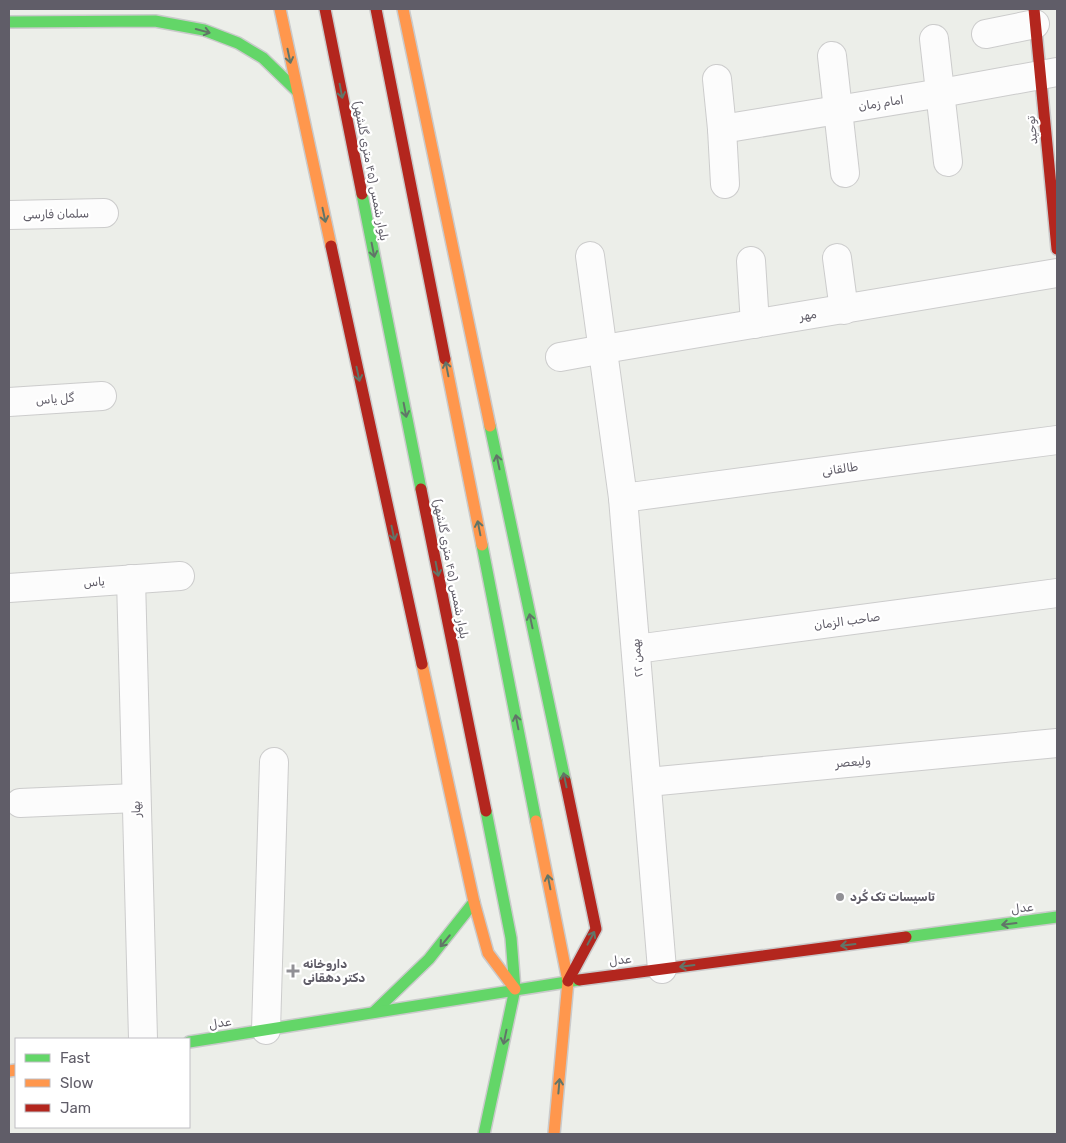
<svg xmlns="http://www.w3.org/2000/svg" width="1066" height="1143" font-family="Rubik,'Noto Sans Arabic',sans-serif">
<rect width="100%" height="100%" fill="#eceee9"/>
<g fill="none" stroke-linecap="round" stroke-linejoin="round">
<defs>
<g id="street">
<polyline points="986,34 1035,24"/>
<polyline points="934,39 948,162"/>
<polyline points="832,56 845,173"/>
<polyline points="717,79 722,129 725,184"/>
<polyline points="722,129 941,93 1057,72"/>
<polyline points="9,215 104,213"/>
<polyline points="590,256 623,498 662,969"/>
<polyline points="837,258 844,310"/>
<polyline points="751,261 755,324"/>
<polyline points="560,357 604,349 1057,273"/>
<polyline points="9,402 102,396"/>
<polyline points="623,498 1057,440"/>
<polyline points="131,579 143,1039"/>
<polyline points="9,588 180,576"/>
<polyline points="636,649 1057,593"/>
<polyline points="648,782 1057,743"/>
<polyline points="20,803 136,798"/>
<polyline points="266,1030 274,762"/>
</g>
<g id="fast">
<polyline points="9,22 155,21 204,30 238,43 263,58 297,91"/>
<polyline points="362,194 421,489"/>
<polyline points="490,426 565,780"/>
<polyline points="482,545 536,821"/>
<polyline points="906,937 1057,917"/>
<polyline points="374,1012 429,959 474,902"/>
<polyline points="189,1042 579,980"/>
<polyline points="484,1134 515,989 511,938 486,811"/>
</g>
<g id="slow">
<polyline points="280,9 331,246"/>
<polyline points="403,9 490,426"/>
<polyline points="445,359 482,545"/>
<polyline points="422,664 474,902 488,953 515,989"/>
<polyline points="536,821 568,981 554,1134"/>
<polyline points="9,1071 16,1070"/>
</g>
<g id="jam">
<polyline points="325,9 362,194"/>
<polyline points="376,9 445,359"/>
<polyline points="1034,9 1057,249"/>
<polyline points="331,246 422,664"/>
<polyline points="421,489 486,811"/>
<polyline points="565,780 596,929 568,981"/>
<polyline points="579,980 906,937"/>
</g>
</defs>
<use href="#street" stroke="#ccc" stroke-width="30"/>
<use href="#fast" stroke="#cacacb" stroke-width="14"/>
<use href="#slow" stroke="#cacacb" stroke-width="14"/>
<use href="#jam" stroke="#cacacb" stroke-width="14"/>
<use href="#street" stroke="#fcfcfc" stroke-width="28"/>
<use href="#fast" stroke="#63d668" stroke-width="11"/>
<use href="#slow" stroke="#ff974d" stroke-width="11"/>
<use href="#jam" stroke="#b3261e" stroke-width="11"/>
</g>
<defs><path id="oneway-shaft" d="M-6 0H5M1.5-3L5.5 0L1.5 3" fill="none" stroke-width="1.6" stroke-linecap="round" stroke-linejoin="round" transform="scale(1.25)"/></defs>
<g stroke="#617568">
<use href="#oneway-shaft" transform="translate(203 31) rotate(15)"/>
<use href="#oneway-shaft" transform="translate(289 56) rotate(78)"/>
<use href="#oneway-shaft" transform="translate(341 91) rotate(79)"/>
<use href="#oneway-shaft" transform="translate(324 215) rotate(78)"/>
<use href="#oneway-shaft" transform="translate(373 250) rotate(79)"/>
<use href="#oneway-shaft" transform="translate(447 369) rotate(-101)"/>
<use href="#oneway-shaft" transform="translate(358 374) rotate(78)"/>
<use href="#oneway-shaft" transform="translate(405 410) rotate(79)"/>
<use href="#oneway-shaft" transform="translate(498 462) rotate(-102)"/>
<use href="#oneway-shaft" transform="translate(479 528) rotate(-101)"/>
<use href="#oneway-shaft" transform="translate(393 533) rotate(78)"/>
<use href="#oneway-shaft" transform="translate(437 569) rotate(79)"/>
<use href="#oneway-shaft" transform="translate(531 621) rotate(-102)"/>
<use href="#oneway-shaft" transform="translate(517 722) rotate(-101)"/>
<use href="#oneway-shaft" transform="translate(565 780) rotate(-102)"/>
<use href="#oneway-shaft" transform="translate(549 882) rotate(-101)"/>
<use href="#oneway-shaft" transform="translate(1009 924) rotate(173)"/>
<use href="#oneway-shaft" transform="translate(591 938) rotate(-62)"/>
<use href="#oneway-shaft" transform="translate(445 941) rotate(130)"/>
<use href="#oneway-shaft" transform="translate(848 945) rotate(173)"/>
<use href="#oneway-shaft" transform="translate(687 966) rotate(173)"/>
<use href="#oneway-shaft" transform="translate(505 1037) rotate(102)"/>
<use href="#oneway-shaft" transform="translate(559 1086) rotate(-85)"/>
</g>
<g fill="#919095" stroke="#fff" stroke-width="2">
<circle cx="840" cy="897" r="5"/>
<path d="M290.5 963.5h5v5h5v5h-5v5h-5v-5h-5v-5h5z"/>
</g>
<g text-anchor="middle" stroke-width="4.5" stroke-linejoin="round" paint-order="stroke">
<g font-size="12" fill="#605d68" stroke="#fff">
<text transform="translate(881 103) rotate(-9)" y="4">امام زمان</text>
<text transform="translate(1032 130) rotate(-96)" y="4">توحید</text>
<text transform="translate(371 171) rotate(79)" y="4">بلوار شمس (۴۵ متری گلشهر)</text>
<text transform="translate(56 214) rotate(-1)" y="4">سلمان فارسی</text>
<text transform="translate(808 315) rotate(-9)" y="4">مهر</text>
<text transform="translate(55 399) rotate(-4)" y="4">گل یاس</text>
<text transform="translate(840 469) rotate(-8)" y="4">طالقانی</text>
<text transform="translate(451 569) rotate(79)" y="4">بلوار شمس (۴۵ متری گلشهر)</text>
<text transform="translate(94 582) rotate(-4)" y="4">یاس</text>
<text transform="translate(847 621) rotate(-8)" y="4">صاحب الزمان</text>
<text transform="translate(637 658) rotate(-95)" y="4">۲۲ بهمن</text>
<text transform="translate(853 762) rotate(-5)" y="4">ولیعصر</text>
<text transform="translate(136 809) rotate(-92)" y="4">بهار</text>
<text transform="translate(1022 908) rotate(-7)" y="4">عدل</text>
<text transform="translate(620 960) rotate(-7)" y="4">عدل</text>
<text transform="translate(220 1023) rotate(-9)" y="4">عدل</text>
</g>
<g font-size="12" font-weight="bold" fill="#605d68" stroke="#fff" text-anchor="start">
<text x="850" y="901">تاسیسات تک کُرد</text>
<text x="303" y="968">داروخانه<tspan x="303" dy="14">دکتر دهقانی</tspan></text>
</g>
</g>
<rect width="1066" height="1143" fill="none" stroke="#605d68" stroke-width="20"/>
<rect x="15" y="1038" width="175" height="90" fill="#ffffff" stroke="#bfbec3"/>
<rect x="25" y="1054" width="25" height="8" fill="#63d668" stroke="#bfbec3"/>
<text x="60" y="1063" font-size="15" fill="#605d68">Fast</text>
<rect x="25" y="1079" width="25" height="8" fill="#ff974d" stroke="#bfbec3"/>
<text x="60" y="1088" font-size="15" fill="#605d68">Slow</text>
<rect x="25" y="1104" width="25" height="8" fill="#b3261e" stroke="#bfbec3"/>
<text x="60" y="1113" font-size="15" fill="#605d68">Jam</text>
</svg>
